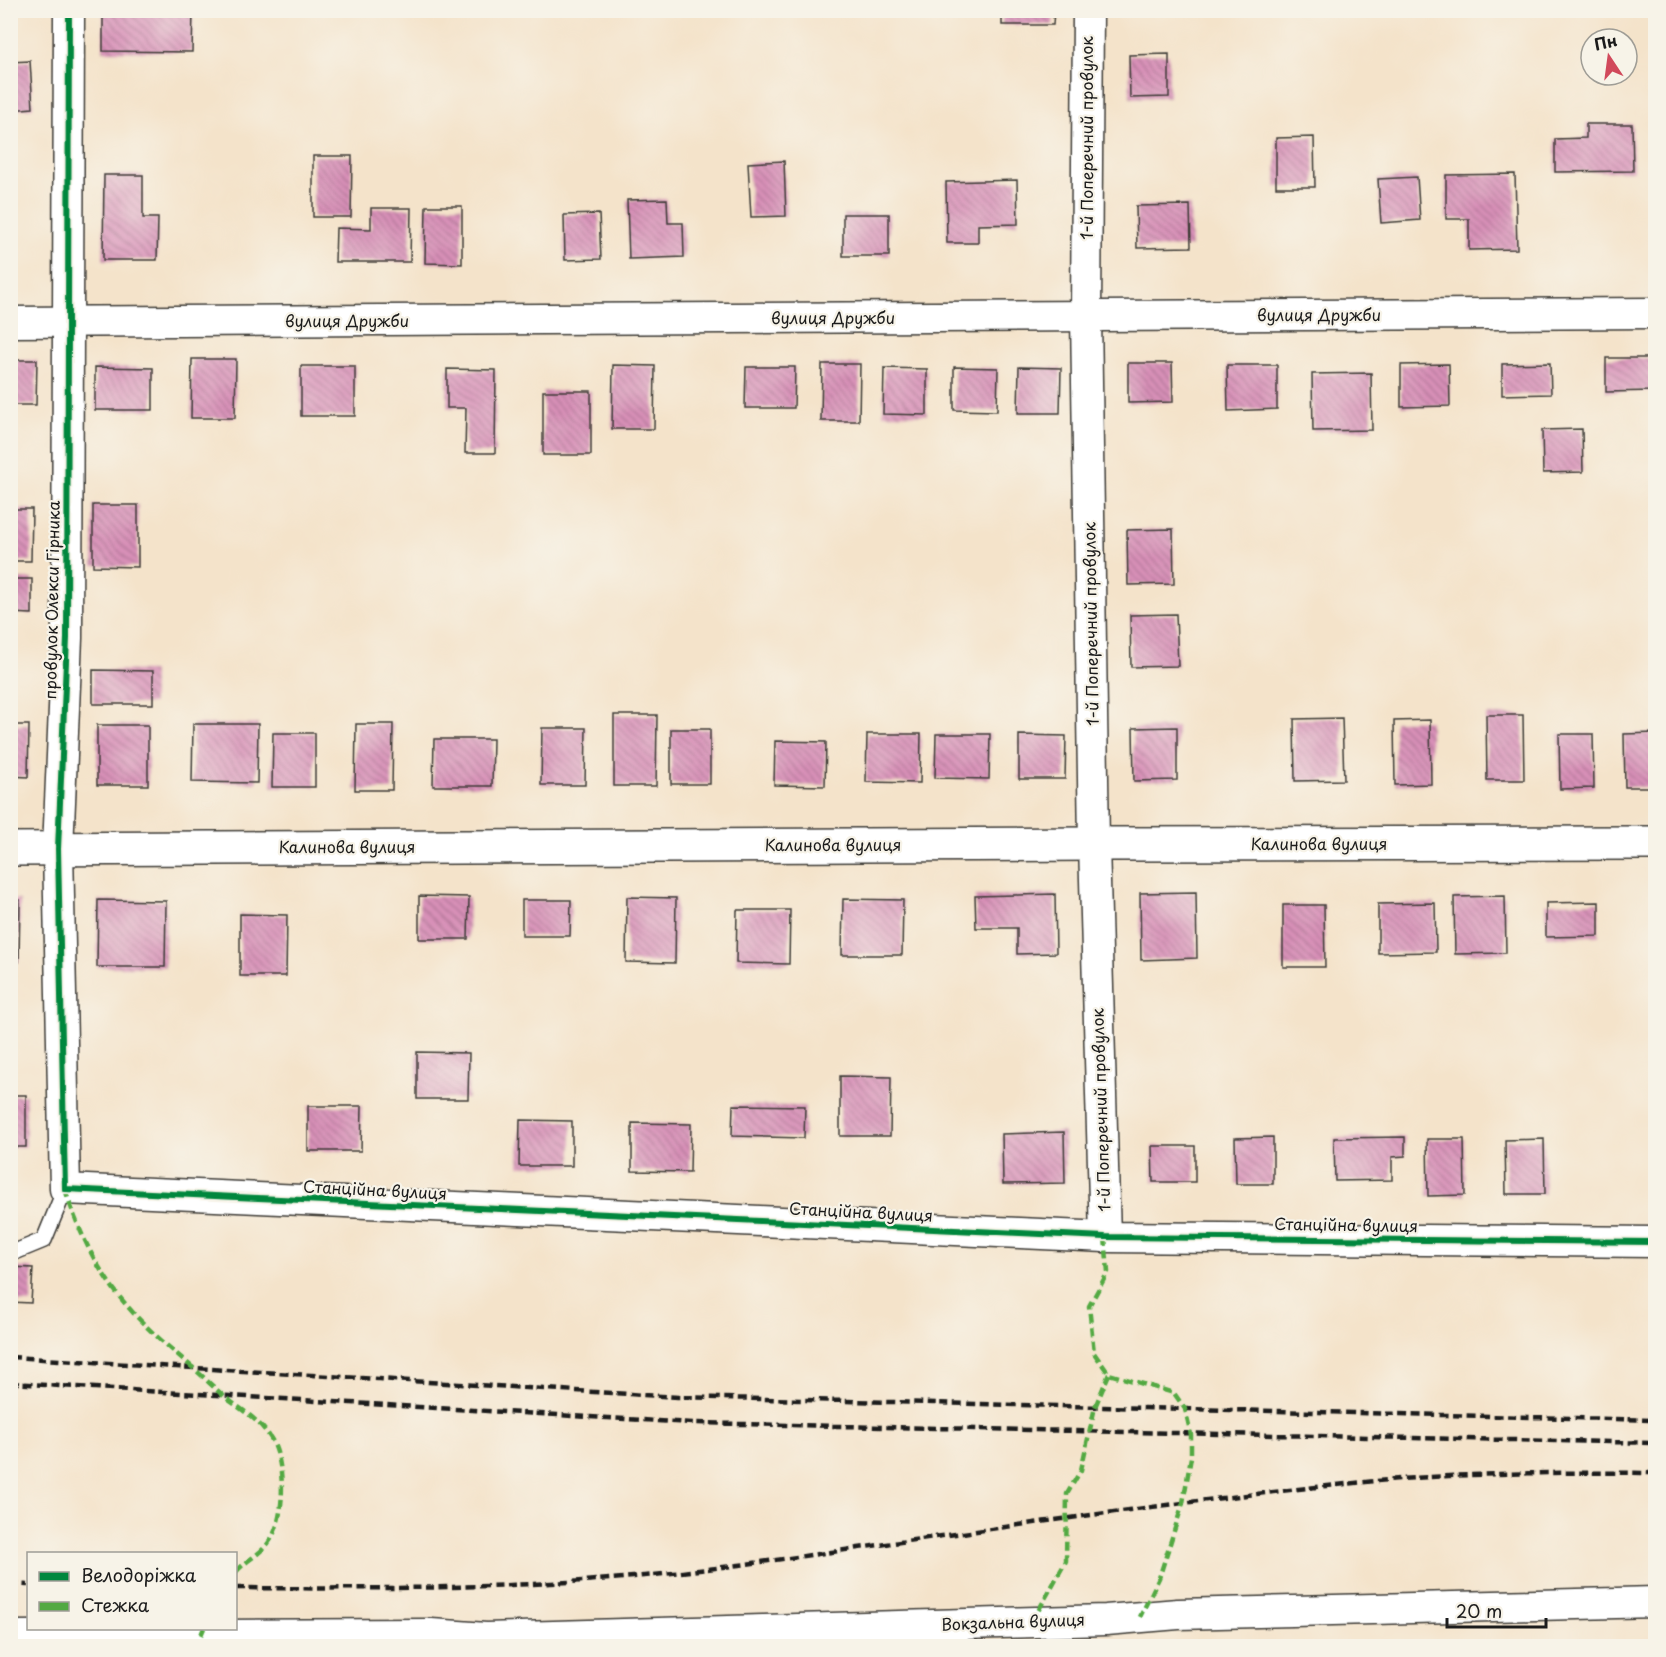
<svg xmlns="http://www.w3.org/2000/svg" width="1666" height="1657" font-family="'Playpen Sans',sans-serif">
<defs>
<pattern id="building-back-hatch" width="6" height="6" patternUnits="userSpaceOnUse" patternTransform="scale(1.5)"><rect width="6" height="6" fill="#d890b8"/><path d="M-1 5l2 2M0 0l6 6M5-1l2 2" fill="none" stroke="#ae7595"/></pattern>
</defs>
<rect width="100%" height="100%" fill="#f7f3e8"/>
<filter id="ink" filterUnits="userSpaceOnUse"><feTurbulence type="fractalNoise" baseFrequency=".0167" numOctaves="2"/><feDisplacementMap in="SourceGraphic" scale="12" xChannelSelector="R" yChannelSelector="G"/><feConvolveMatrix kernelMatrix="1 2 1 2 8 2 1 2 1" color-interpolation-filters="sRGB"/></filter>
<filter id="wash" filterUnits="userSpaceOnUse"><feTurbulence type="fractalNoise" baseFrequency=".008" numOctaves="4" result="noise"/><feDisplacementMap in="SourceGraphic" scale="24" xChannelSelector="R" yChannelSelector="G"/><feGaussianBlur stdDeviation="1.35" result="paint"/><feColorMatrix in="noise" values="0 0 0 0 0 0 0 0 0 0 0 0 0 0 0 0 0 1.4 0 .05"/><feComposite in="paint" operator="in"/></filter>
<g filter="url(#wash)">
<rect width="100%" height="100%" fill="#f4e3ca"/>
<g id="blocks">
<g fill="url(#building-back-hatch)">
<polygon points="103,10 193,10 192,52 103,51"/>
<polygon points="1002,10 1054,10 1053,25 1002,25"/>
<polygon points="1169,54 1169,97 1130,98 1129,55"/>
<polygon points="30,61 33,108 10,110 10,62"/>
<polygon points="1586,124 1632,124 1633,171 1555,172 1555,139 1586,138"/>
<polygon points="1314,137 1315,187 1276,187 1276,138"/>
<polygon points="313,156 352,156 351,217 313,217"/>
<polygon points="784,161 786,216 751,217 748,163"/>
<polygon points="1515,174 1517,249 1469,250 1469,219 1446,219 1446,175"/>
<polygon points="104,175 143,175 143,218 158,218 157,260 103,260"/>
<polygon points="1417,177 1420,220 1381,223 1378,179"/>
<polygon points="1017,180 1018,224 978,225 978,243 947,243 946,182"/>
<polygon points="667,199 668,223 683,223 684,257 629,259 627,200"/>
<polygon points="1190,205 1191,247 1137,248 1136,206"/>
<polygon points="426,206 462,206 462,264 425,263"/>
<polygon points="371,208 411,208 410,262 335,262 336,228 371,229"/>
<polygon points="599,214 601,259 565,260 564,215"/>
<rect x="843" y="214" width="46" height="42"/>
<polygon points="1606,358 1653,358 1653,391 1606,392"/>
<polygon points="192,359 236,359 235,418 191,418"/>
<polygon points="10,360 37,360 36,405 10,405"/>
<polygon points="1128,363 1172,363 1173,402 1128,403"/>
<polygon points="1550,363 1551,394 1502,395 1502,364"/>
<polygon points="822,364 860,364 859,421 821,421"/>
<polygon points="1449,364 1450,406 1401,407 1401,365"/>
<polygon points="613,365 655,366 654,429 612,429"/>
<polygon points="1227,365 1277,365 1277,409 1228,411"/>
<rect x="301" y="366" width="54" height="50"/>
<polygon points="95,367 153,368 153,410 95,410"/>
<polygon points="746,367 795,367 794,408 745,408"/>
<polygon points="954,367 998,368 997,411 954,410"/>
<polygon points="1019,367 1061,368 1060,413 1018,413"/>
<polygon points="884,368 927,369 927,415 883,414"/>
<polygon points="447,369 496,370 495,453 465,453 466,408 447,408"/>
<polygon points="1371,373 1372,430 1313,431 1312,374"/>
<rect x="543" y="391" width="48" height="64"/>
<polygon points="1582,429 1583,472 1543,473 1542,430"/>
<polygon points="93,505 138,505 138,567 93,566"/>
<polygon points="10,509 32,509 31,561 10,561"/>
<polygon points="1173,529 1174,584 1128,585 1127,530"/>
<polygon points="10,579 32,579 32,614 10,613"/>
<polygon points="1176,614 1178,666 1131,667 1130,615"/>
<polygon points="93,670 153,671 153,704 93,704"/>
<polygon points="614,715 657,715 656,786 614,786"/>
<polygon points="1486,715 1523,715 1524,780 1487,780"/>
<polygon points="1342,718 1344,780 1295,781 1294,719"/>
<polygon points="1430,720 1431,784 1395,785 1394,721"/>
<polygon points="193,724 258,724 257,783 192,782"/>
<polygon points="356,724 393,724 392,790 355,790"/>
<polygon points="10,725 29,725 28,777 10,776"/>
<rect x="97" y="725" width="51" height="60"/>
<polygon points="1177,727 1177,780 1134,781 1133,728"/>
<polygon points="542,728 586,728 585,785 541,785"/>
<rect x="671" y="729" width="39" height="55"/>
<polygon points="273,733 315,733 315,787 272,787"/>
<polygon points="1656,733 1656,787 1625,787 1624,734"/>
<polygon points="867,734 921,734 920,783 866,782"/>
<polygon points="936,734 990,734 989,779 935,778"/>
<polygon points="1559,734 1593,734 1594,788 1560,789"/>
<polygon points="1019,735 1066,736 1065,779 1019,779"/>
<polygon points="434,739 493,739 492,786 433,786"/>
<polygon points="775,741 826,742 825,786 774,785"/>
<polygon points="1196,892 1197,958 1141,960 1140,893"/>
<polygon points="1055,894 1056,953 1017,954 1017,928 976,928 975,896"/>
<polygon points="419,896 469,897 468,939 419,939"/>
<polygon points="1505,896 1506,953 1455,954 1454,897"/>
<polygon points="627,897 676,898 675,963 626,962"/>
<polygon points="843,899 903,900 902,955 842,955"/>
<polygon points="10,900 20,900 19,962 10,962"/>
<polygon points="98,900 166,901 165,967 97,967"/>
<polygon points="522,900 571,900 570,936 522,936"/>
<polygon points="1599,902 1599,936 1546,937 1546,903"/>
<polygon points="1435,903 1436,952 1378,953 1378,904"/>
<polygon points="1283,905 1324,905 1325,967 1283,967"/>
<polygon points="737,910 790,910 789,964 736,963"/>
<polygon points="240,914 287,915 286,976 240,976"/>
<polygon points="417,1052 469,1053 468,1099 417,1099"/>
<polygon points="840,1076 891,1077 890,1136 840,1136"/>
<rect x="10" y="1095" width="16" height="52"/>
<polygon points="733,1105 805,1106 804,1138 732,1136"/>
<polygon points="308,1106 362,1106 361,1151 308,1151"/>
<polygon points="520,1120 572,1121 572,1166 519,1166"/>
<polygon points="632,1123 691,1124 690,1172 632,1171"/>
<polygon points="1064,1132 1065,1183 1003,1184 1002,1134"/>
<polygon points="1273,1137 1273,1184 1236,1184 1235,1138"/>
<polygon points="1405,1137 1405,1156 1392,1157 1392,1180 1335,1181 1334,1138"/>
<polygon points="1427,1139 1464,1139 1465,1195 1428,1196"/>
<polygon points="1544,1139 1545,1194 1506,1194 1505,1140"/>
<polygon points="1152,1146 1195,1146 1195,1182 1153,1182"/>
<polygon points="10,1267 33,1268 31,1303 10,1302"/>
</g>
</g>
</g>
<g filter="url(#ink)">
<use href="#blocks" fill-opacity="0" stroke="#3c3a36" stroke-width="1.5"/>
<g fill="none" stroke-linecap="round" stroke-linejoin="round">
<defs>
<polyline id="service" points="10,1254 44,1240 65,1189"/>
<g id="minor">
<polyline points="69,10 67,638 58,849 65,1189 1105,1237 1656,1242"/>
<polyline points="1088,10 1086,316 1094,844 1105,1237"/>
<polyline points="10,322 1656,313"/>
<polyline points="10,1636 431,1634 486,1638 1106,1620 1178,1614 1656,1602"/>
</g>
<polyline id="tertiary" points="10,849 1094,844 1656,843"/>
</defs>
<use href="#service" stroke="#3c3a36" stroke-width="18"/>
<use href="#minor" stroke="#3c3a36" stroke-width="33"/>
<use href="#tertiary" stroke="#3c3a36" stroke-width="36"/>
<use href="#service" stroke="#fff" stroke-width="15"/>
<use href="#minor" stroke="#fff" stroke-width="30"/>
<use href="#tertiary" stroke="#fff" stroke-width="33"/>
<g stroke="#1c1c1c" stroke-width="4.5" stroke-dasharray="9 4.5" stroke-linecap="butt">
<polyline points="10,1357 678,1397 1656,1420"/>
<polyline points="10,1383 693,1423 1656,1443"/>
<polyline points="10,1584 28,1585"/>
<path d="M236 1588C372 1589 508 1589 644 1576 727 1568 810 1555 893 1543 1046 1521 1200 1499 1355 1483 1454 1473 1556 1472 1656 1473"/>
</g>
<g stroke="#52a943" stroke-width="4.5" stroke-dasharray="9 4.5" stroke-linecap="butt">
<path d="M65 1189C79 1233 98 1273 129 1308 148 1330 170 1348 192 1367 204 1377 214 1388 226 1398 242 1410 258 1419 270 1437 286 1460 286 1519 269 1542 261 1554 245 1561 236 1572"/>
<polyline points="1105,1237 1108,1272 1089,1306 1094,1353 1109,1374 1174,1393 1185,1409 1191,1435 1191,1457 1183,1503 1159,1578 1140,1617"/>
<polyline points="1032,1622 1066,1561 1067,1494 1081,1470 1095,1407 1109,1374"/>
<polyline points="201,1635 204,1628"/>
</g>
<defs>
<polyline id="cycleway" points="69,10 67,638 58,849 65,1189 1105,1237 1656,1242"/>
</defs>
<use href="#cycleway" stroke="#f7f3e8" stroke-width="10"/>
<use href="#cycleway" stroke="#00873e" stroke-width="6"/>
</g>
</g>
<g text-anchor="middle" stroke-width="4.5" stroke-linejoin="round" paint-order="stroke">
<g font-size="16" fill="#1c1c1c" stroke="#f7f3e8">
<text transform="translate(1087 138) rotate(-90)" y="6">1-й Поперечний провулок</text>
<text x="1319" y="321">вулиця Дружби</text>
<text x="833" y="324">вулиця Дружби</text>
<text x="347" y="327">вулиця Дружби</text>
<text transform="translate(52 600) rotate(-89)" y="6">провулок Олекси Гірника</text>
<text transform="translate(1091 624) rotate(-91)" y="6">1-й Поперечний провулок</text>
<text x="1319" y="850">Калинова вулиця</text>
<text x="833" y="851">Калинова вулиця</text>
<text x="347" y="853">Калинова вулиця</text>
<text transform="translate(1101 1110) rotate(-92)" y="6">1-й Поперечний провулок</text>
<text transform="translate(375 1190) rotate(3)" y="6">Станційна вулиця</text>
<text transform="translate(861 1212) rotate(3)" y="6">Станційна вулиця</text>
<text transform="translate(1346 1225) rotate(1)" y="6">Станційна вулиця</text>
<text transform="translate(1013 1622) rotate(-2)" y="6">Вокзальна вулиця</text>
</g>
</g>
<rect width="1666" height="1657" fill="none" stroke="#f7f3e8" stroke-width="36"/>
<rect x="27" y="1552" width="210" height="78" fill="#f7f3e8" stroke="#9f9d96" stroke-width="1.5"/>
<rect x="39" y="1572" width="30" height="9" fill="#00873e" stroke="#9f9d96" stroke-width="1.5"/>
<text x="81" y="1582" font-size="18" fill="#1c1c1c">Велодоріжка</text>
<rect x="39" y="1602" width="30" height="9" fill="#52a943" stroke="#9f9d96" stroke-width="1.5"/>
<text x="81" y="1612" font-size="18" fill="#1c1c1c">Стежка</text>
<g transform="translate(1609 57) rotate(347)"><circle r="28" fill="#f7f3e8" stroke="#9f9d96" stroke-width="1.5"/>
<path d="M0-4.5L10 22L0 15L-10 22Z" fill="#d1495b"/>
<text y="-9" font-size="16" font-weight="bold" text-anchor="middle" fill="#1c1c1c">Пн</text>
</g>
<path d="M1447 1618v9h99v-9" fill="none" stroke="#1c1c1c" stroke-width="3"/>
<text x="1456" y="1618" font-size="18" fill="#1c1c1c" stroke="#f7f3e8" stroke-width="4.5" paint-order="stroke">20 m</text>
</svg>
